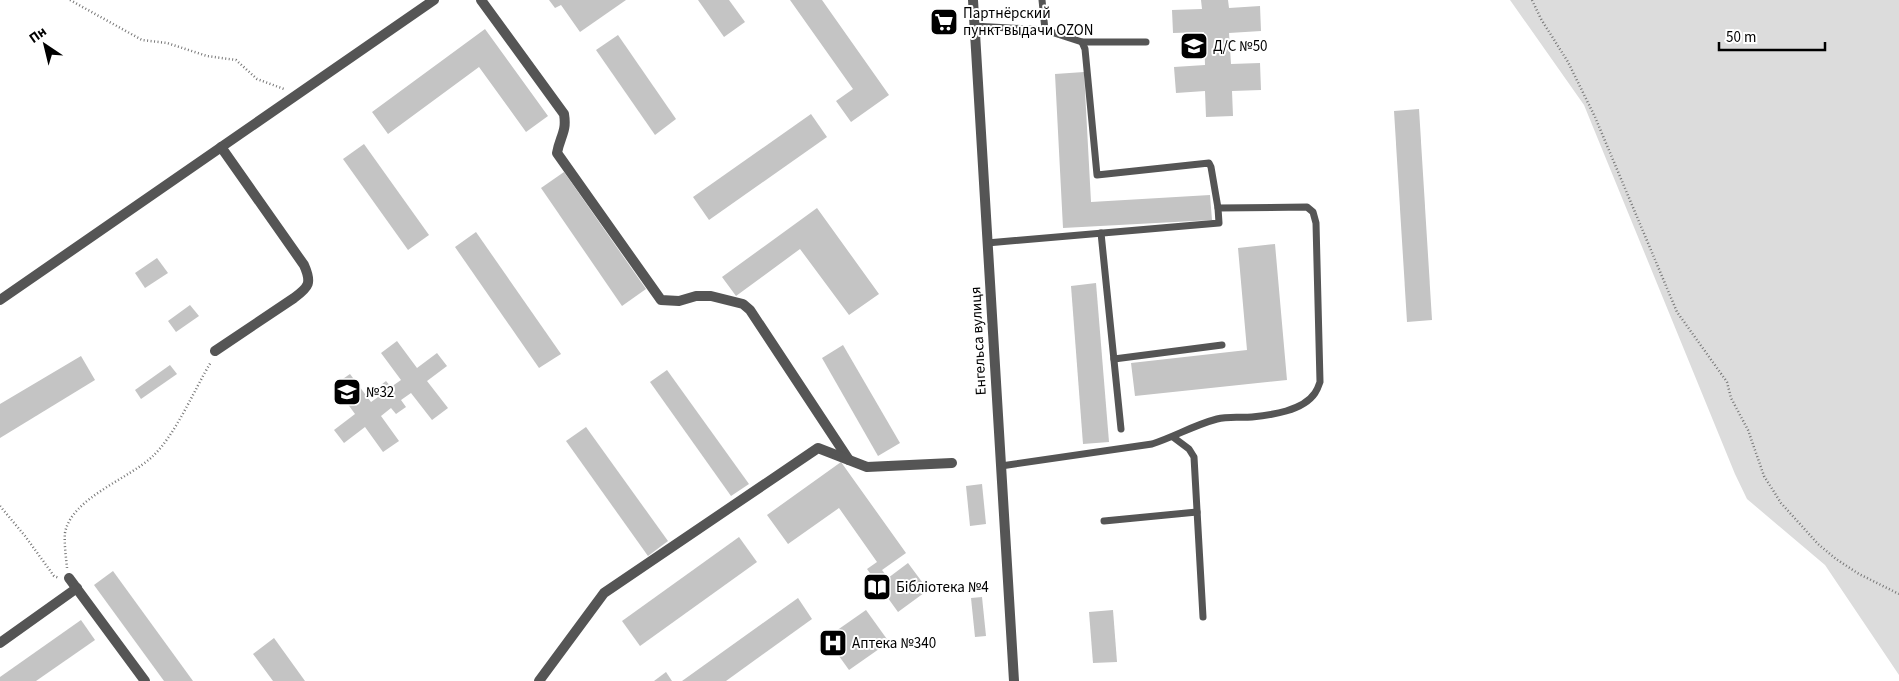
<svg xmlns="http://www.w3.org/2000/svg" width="1899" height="681" font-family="'Source Sans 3',sans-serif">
<rect width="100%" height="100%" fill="#fff"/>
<polygon fill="#dcdcdc" points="1510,0 1899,0 1899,675 1825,565 1747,499 1735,474 1584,105"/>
<g fill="#c4c4c4">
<polygon points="549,0 626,0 580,32 561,5 555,8"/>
<polygon points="698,0 729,0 745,22 724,37"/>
<polygon points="790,0 822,0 889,95 851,122 836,101 853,89"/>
<polygon points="1201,0 1228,0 1229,8 1260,6 1261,31 1229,33 1231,64 1260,63 1261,90 1232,91 1233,116 1206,117 1205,91 1176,93 1174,67 1205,65 1204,32 1173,33 1172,10 1202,9"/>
<polygon points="935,11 953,12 953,33 935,32"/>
<polygon points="485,29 548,116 526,132 479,67 388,134 372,112"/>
<polygon points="618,35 676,119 655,135 596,50"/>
<polygon points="1084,72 1091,202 1210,195 1212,220 1063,228 1055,74"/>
<polygon points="1419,109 1432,320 1407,322 1394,111"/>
<polygon points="811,114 827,137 709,220 693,197"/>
<polygon points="364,144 429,235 408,250 343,159"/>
<polygon points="564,172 646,289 622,306 541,188"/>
<polygon points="817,208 879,294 849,315 800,249 736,296 722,277"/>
<polygon points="476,232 561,354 539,368 455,247"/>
<polygon points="1275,244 1287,380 1135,396 1131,363 1247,350 1238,248"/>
<polygon points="157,258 168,273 145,288 135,273"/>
<polygon points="1096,283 1109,442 1083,444 1071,286"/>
<polygon points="190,305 199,316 176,332 168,321"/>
<polygon points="397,341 417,368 437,353 447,366 427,381 448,408 432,420 411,393 401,400 406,407 396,414 391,408 381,416 399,441 383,452 365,427 344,443 334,430 355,414 334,385 350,374 371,402 381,395 376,389 386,381 391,387 401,380 381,353"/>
<polygon points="843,345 900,443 878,456 822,358"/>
<polygon points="81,356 95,380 0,438 0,404"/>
<polygon points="170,365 177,374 141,399 135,390"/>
<polygon points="667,370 749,484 731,496 650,382"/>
<polygon points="586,427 668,541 648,556 566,441"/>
<polygon points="841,462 906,553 882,570 888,578 908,563 928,590 898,612 867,569 877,562 839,508 788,544 767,515"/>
<polygon points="982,484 986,524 970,526 966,486"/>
<polygon points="739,537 757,562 640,646 622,621"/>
<polygon points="113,571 193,681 164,681 94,585"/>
<polygon points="982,597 986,636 975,637 971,598"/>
<polygon points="798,598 812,619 726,681 682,681"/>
<polygon points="866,610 889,642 849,670 826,638"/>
<polygon points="1113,610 1117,662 1093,663 1089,612"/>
<polygon points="81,620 95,640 36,681 0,681 0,677"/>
<polygon points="274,638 305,681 273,681 253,654"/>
<polygon points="666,672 672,681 654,681"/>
</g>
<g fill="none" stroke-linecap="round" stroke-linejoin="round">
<g stroke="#777" stroke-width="2.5" stroke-dasharray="1 2.5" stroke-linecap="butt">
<polyline points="70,0 142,40 167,43 207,56 236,60 257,79 284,89"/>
<polyline points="1532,0 1541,19 1568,62 1595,117 1677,312 1727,382 1731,398 1748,430 1764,476 1781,503 1818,544 1836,559 1859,574 1899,594"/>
<polyline points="0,506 25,536 54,576 59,578"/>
<path d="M67 568C66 557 64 544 65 533 71 498 129 479 153 456 176 434 194 390 211 362"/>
</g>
<g stroke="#555" stroke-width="7">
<polyline points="1042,0 1045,30"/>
<polyline points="974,26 1045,30 1082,42 1085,49 1097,175 1209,163 1211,167 1218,208"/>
<polyline points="1082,42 1146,42"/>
<polyline points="1101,233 1121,429"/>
<path d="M987 243 1219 223 1218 208 1307 207 1313 212 1316 223 1320 382C1319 385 1317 390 1315 393 1303 411 1271 415 1252 417 1240 418 1228 416 1217 419 1194 425 1174 437 1152 444L1001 466"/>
<polyline points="1114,359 1222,345"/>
<polyline points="1173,437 1189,449 1194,457 1203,617"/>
<polyline points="1104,521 1197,512"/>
</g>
<g stroke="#555" stroke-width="10">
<path d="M481 0 564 114C567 132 560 136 557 153L661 300 679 301 696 296H711L743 304 750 310 849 460"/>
<polyline points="0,300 434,0"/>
<path d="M215 351 294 298C309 287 312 283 304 265L221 147"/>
<polyline points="69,578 145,681"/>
<polyline points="0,643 77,588"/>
<polyline points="539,681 604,593 818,448 867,467 952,463"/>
</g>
<polyline stroke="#555" stroke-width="10" points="973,0 1014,681"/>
</g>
<defs>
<symbol id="supermarket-square" viewBox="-11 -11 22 22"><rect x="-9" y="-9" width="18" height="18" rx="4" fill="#000" stroke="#fff"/><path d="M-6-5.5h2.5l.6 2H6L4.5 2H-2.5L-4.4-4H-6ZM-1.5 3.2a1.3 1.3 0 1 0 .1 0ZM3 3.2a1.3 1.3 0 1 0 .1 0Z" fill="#fff"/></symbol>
<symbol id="school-square" viewBox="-11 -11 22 22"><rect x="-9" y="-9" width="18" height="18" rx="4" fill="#000" stroke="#fff"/><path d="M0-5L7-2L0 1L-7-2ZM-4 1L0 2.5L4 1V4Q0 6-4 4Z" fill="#fff"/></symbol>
<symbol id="library-square" viewBox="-11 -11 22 22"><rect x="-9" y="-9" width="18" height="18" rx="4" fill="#000" stroke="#fff"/><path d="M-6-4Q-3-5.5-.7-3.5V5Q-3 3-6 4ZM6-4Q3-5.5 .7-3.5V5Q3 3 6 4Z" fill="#fff"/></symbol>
<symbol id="hospital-square" viewBox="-11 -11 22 22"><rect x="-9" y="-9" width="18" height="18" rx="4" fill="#000" stroke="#fff"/><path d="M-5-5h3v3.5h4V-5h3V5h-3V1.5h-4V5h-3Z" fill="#fff"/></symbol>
</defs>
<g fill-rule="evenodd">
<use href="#supermarket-square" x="928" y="6" width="32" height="32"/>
<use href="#school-square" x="1178" y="30" width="32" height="32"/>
<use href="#school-square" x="331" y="376" width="32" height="32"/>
<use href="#library-square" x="861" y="571" width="32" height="32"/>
<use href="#hospital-square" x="817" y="627" width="32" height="32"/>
</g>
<g text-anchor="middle" stroke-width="4" stroke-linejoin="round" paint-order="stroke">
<g font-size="15" fill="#000" stroke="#fff" text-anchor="start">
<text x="963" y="18">Партнёрский<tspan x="963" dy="17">пункт выдачи OZON</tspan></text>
<text x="1213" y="51">Д/С №50</text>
<text x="366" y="397">№32</text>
<text x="896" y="592">Бібліотека №4</text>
<text x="852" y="648">Аптека №340</text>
</g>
<g font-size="15" fill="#000" stroke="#fff">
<text transform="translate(978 341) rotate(-93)" y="5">Енгельса вулиця</text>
</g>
</g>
<g transform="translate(45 45) rotate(325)" stroke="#ffffff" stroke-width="4" paint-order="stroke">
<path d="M0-4L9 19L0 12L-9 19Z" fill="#000000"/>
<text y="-8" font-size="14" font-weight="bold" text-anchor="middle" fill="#000000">Пн</text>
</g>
<path d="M1719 42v8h106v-8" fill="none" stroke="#000000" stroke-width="2.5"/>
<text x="1726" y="42" font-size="15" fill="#000000" stroke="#ffffff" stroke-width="4" paint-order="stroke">50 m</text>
</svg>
